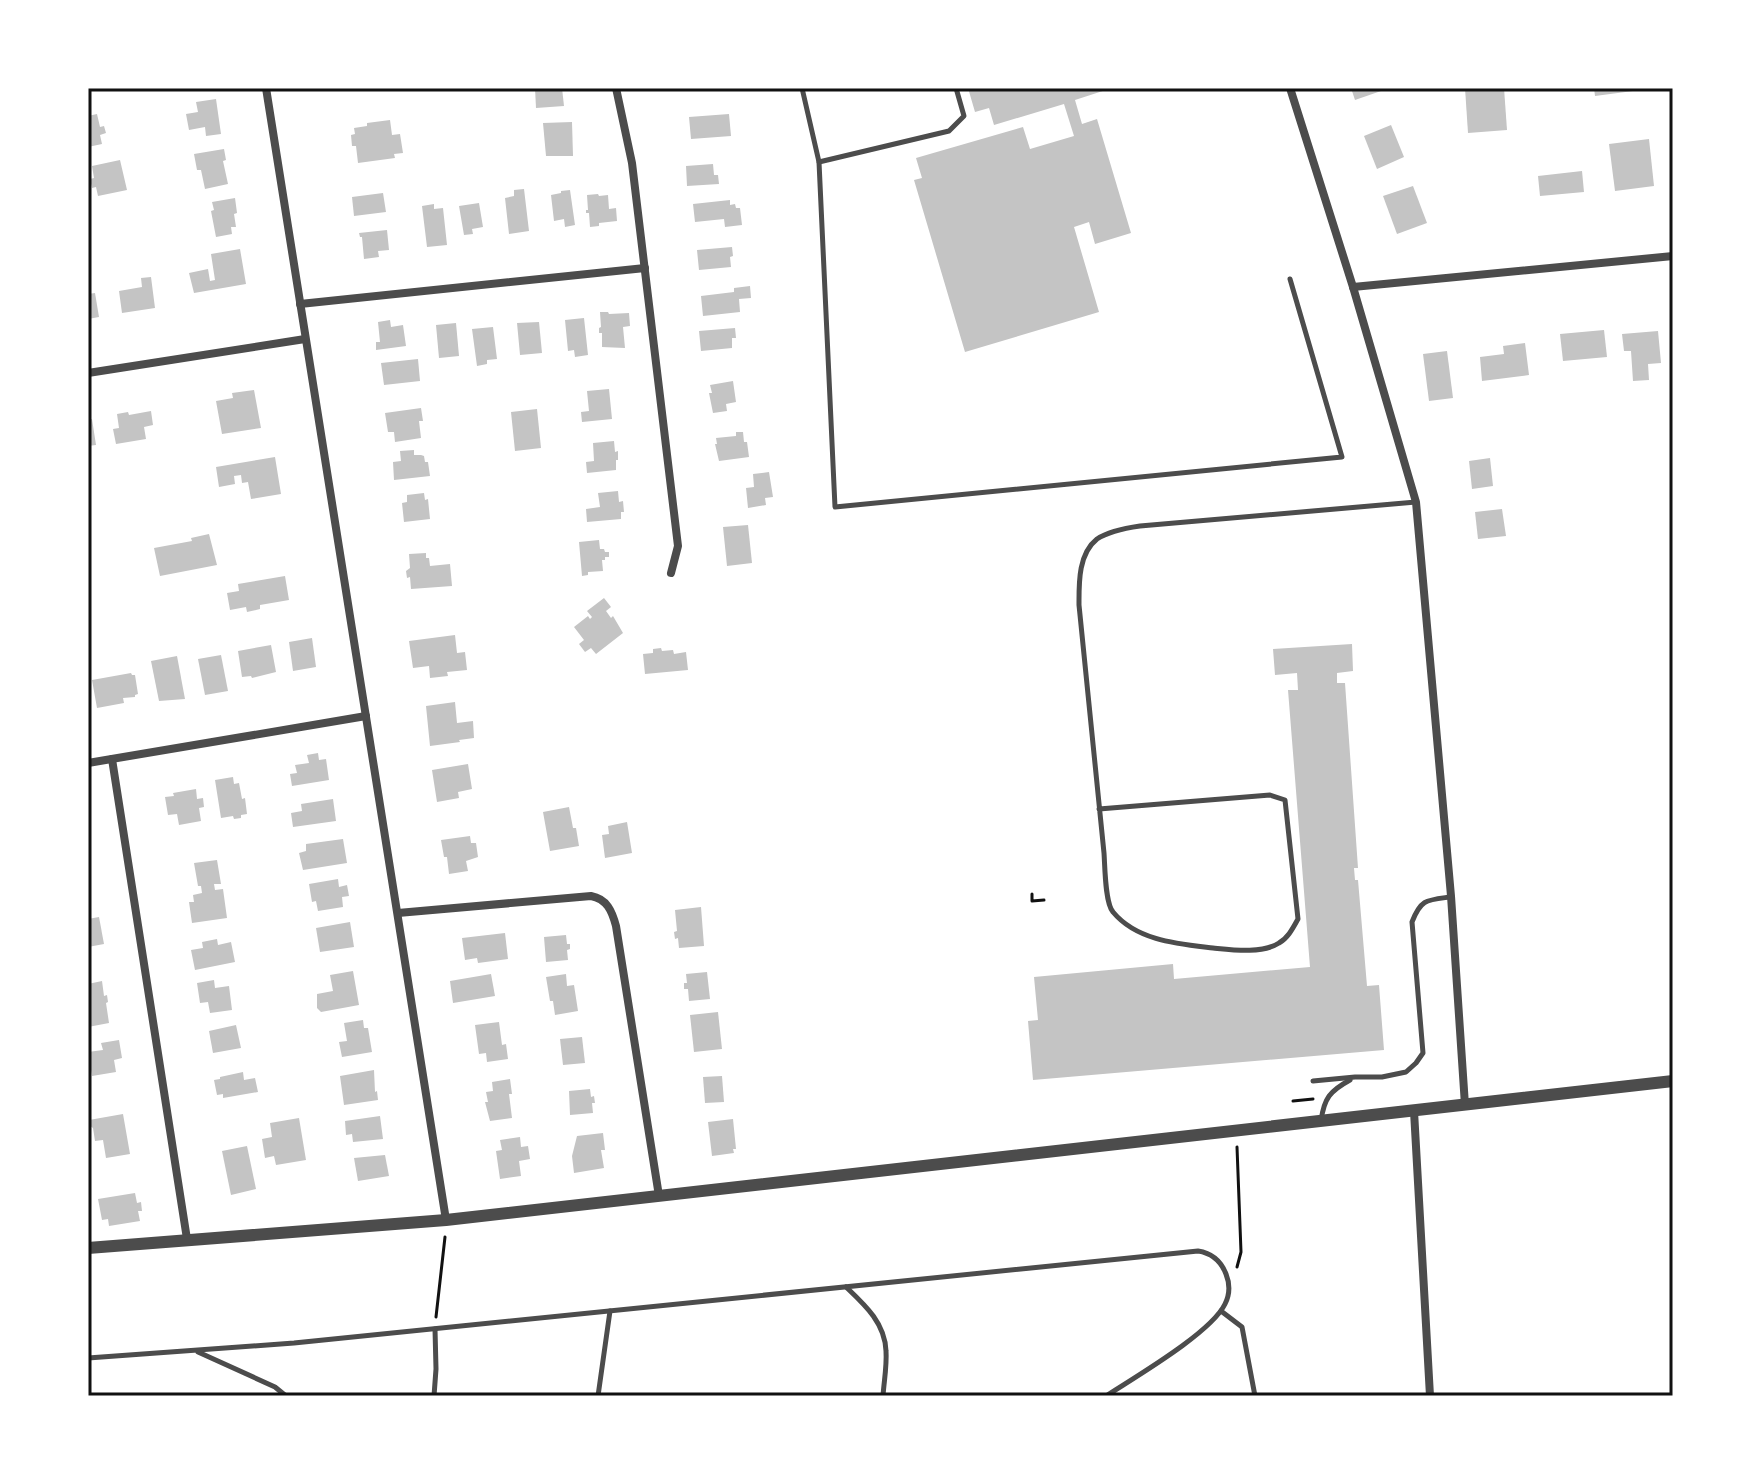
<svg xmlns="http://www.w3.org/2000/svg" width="1761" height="1484" font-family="'Archivo Narrow',sans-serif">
<rect width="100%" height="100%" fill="#fff"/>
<g fill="#c4c4c4">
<polygon points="535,88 562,88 564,106 536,108"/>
<polygon points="968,88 1112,88 1075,100 1082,124 1097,119 1131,233 1095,244 1089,222 1074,227 1099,312 965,352 914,180 922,178 916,158 1023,127 1030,149 1074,136 1064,104 994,125 989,108 975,112"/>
<polygon points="1351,88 1380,88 1381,91 1355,100"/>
<polygon points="1465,88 1504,88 1507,130 1468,133"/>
<polygon points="1594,88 1633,88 1633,91 1595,96"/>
<polygon points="216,99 221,134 206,136 205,127 189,130 186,114 198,112 196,102"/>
<polygon points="97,114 100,127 104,126 106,133 100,135 102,144 88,147 88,116"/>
<polygon points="729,114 731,136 691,139 689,117"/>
<polygon points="390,120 392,135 400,134 403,153 394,154 395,158 358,163 356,146 352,146 351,135 355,134 354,128 367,126 367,123"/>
<polygon points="572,122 573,156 546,156 543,123"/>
<polygon points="1391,125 1404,157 1377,169 1364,136"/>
<polygon points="1649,139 1654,186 1615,191 1609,144"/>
<polygon points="224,149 226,160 223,161 228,184 205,189 201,170 197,170 194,154"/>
<polygon points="120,160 127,190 98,196 96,187 92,188 90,179 94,178 92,166"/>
<polygon points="713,164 714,175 718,175 719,184 687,186 686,166"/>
<polygon points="1582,171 1584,192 1540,196 1538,176"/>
<polygon points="1413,186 1427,223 1397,234 1383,196"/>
<polygon points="524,189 529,231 509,234 505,198 514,196 514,190"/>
<polygon points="570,190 575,225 565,227 564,219 554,221 551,195 561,193 561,191"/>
<polygon points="383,193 386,212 354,216 352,197"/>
<polygon points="598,194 599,196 608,195 609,209 616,208 617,221 599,223 599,226 590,227 589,213 586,213 586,210 588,210 587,195"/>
<polygon points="235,198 237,213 234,214 236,227 231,227 232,234 216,237 211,211 214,210 212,202"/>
<polygon points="730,200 730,205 735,204 736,208 740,208 742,225 725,227 724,219 695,222 693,204"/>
<polygon points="479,203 483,227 472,229 473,234 464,235 459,206"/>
<polygon points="434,204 434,209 443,208 447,245 427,247 422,206"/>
<polygon points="387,230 389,250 378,251 379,257 364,259 362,237 360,237 359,233"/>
<polygon points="732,247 733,256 730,257 731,267 699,270 697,250"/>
<polygon points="240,249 246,284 194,293 189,273 208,269 210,281 215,280 211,254"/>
<polygon points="151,277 155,308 122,313 119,291 142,287 141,278"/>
<polygon points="750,286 751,298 739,299 740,312 703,316 701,296 734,292 734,288"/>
<polygon points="95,293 99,317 88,319 88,294"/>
<polygon points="600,312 608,312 609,314 629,313 630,326 623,327 625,348 602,347 602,333 599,333 599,328 601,327"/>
<polygon points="584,318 588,355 575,357 574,350 568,351 565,320"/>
<polygon points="390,320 391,327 403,325 406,346 376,350 376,342 380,342 378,322"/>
<polygon points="539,322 542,353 520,355 517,323"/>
<polygon points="456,323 459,356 439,358 436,325"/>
<polygon points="493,327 497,359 487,360 487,364 477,366 472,329"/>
<polygon points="735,328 736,338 732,338 732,348 701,351 699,331"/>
<polygon points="1604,330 1607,357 1563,361 1560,334"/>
<polygon points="1658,331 1661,363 1648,364 1649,380 1633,381 1631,351 1624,351 1622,334"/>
<polygon points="1525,343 1529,375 1482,381 1480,357 1504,354 1503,346"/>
<polygon points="1447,351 1453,398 1429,401 1423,354"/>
<polygon points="418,359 420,381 384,385 381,363"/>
<polygon points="733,381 736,402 726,404 727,411 713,413 709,393 712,393 710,385"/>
<polygon points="609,389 612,419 582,422 581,412 589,411 587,391"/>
<polygon points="254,390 261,428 222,434 216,401 233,398 232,393"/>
<polygon points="421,408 423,421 419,421 421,438 395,442 394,432 388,432 385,413"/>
<polygon points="537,409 541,448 515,451 511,412"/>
<polygon points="151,411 153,425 144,427 146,439 116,444 113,429 119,428 117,414 128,412 129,415"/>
<polygon points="92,419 96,445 88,446 88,420"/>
<polygon points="736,432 743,432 744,442 747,442 749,457 719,461 715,444 717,444 716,438 736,436"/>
<polygon points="614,441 615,452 618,451 618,460 616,460 616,470 587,473 586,462 594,461 593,443"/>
<polygon points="414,450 414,455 421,455 424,456 425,462 428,462 430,476 394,480 393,462 401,461 400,451"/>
<polygon points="275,457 281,494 251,499 248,482 242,483 241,475 234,476 235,484 219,487 216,467"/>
<polygon points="1490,458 1493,486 1472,489 1469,461"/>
<polygon points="769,472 773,497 765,498 766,505 748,508 746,488 754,487 753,474"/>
<polygon points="618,491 619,502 623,501 624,512 621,512 621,519 587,522 586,509 600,507 598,493"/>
<polygon points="424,493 425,500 428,499 430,519 404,522 402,503 407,502 407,495"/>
<polygon points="1502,509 1506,536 1478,539 1475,512"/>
<polygon points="748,525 752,563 727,566 723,527"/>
<polygon points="209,534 217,565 160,576 154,548 192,541 191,538"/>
<polygon points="599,540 600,549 604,549 605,552 609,552 609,557 605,557 605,560 602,560 603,571 588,572 588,575 582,576 579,542"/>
<polygon points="426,553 426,558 429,558 430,566 450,564 452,586 411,589 410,577 407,578 406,571 410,568 409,554"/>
<polygon points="285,576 289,600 260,605 260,609 247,612 246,607 230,610 227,593 239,591 238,584"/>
<polygon points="604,598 611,607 606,611 611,618 613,616 623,633 596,654 591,648 585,652 579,644 584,640 574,627 588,616 590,619 592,617 587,611"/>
<polygon points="455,635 457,653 465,652 467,670 447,672 448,676 430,678 429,666 413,668 409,641"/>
<polygon points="312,638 316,667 293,671 289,642"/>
<polygon points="1352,644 1353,671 1337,673 1337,683 1345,683 1358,868 1354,868 1355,880 1358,880 1367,986 1379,985 1384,1050 1033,1080 1028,1021 1038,1020 1034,977 1173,964 1174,979 1310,967 1288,690 1298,690 1297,673 1275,675 1273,649"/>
<polygon points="271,645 276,672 252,678 251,676 242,677 238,651"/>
<polygon points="661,648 662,651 673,650 674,654 686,652 688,670 645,674 643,654 653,653 653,649"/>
<polygon points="221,655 228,691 205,695 198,659"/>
<polygon points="177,656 185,699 159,701 151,661"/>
<polygon points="131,673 132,675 135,675 138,694 135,695 135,697 123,698 124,703 97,708 92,680"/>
<polygon points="455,702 457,723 473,721 474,738 459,740 460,742 430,746 426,706"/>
<polygon points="318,753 319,760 326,759 329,780 292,786 290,774 297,773 295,765 309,763 307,755"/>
<polygon points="468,764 472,789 458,792 459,798 437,802 432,770"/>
<polygon points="233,777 234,784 239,783 242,799 245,798 247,814 241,815 241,818 234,819 233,816 221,818 215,780"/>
<polygon points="196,789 197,799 203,798 204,807 199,808 201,821 179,825 177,814 168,815 165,797 174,796 173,793"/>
<polygon points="333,799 336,821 293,827 291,813 302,811 301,804"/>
<polygon points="569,807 573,828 576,828 579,846 550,851 543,812"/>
<polygon points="627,822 632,853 605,858 602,835 609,834 608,826"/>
<polygon points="470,836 471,843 476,843 478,857 466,861 468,871 449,874 447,857 444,857 441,840"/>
<polygon points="343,839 347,863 303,870 299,853 306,851 306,844"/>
<polygon points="217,860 221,884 214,884 215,890 223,889 227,918 192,923 189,902 194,902 193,895 202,893 201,886 198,886 194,863"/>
<polygon points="338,879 339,887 347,885 349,896 342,897 343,907 318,911 316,901 312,902 309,884"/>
<polygon points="701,907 704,946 679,948 678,938 675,939 674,932 677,931 675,910"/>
<polygon points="99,917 104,944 88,947 88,919"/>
<polygon points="350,922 354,947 320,952 316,928"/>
<polygon points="505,933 508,959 478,963 477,958 465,960 462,938"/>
<polygon points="566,935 567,944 570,944 570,949 567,950 568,960 546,962 544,937"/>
<polygon points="217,939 218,945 231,942 235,962 195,970 191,950 203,948 202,942"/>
<polygon points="353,971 359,1005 321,1012 317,1008 317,994 333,991 330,975"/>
<polygon points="707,972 710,999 689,1001 688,989 684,989 684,983 687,983 686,974"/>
<polygon points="491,974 495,996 453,1003 450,981"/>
<polygon points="566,974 567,986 574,985 578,1011 555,1015 553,1001 550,1001 546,977"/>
<polygon points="214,980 215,988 229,986 232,1010 210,1013 208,1002 200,1003 197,983"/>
<polygon points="102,981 104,996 107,995 108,1002 106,1003 109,1023 88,1027 88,984"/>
<polygon points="718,1012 722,1049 694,1052 690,1015"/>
<polygon points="363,1020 364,1028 368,1028 372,1052 342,1057 339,1042 347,1041 344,1023"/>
<polygon points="499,1022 502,1045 506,1044 508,1059 487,1062 486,1053 479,1054 475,1025"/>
<polygon points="236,1025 241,1048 213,1053 209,1031"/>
<polygon points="582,1037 585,1063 563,1065 560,1039"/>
<polygon points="119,1040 122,1058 114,1060 116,1072 92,1076 88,1052 103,1050 101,1043"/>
<polygon points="374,1070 375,1092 377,1091 378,1100 344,1105 340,1076"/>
<polygon points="243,1072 244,1080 255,1078 258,1092 223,1098 223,1094 217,1095 214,1080 220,1079 220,1077"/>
<polygon points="722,1076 724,1102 705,1103 703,1077"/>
<polygon points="510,1079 512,1094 509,1094 512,1118 490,1121 485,1102 488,1102 486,1092 493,1091 492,1082"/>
<polygon points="590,1089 591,1097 594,1096 595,1103 592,1103 593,1113 570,1115 569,1091"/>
<polygon points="123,1114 130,1154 106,1158 103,1140 95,1141 93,1128 90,1126 89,1120"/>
<polygon points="380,1116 383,1139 353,1142 352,1134 346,1135 345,1121"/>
<polygon points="299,1118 306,1160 276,1165 274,1156 265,1158 262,1139 272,1137 270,1123"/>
<polygon points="733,1119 736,1149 733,1149 734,1153 712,1156 708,1122"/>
<polygon points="603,1133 605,1150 601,1150 604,1168 574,1173 572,1156 577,1136"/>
<polygon points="520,1137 521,1147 528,1146 530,1159 519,1161 521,1176 500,1179 496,1151 502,1150 500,1140"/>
<polygon points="247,1146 256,1189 231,1195 222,1151"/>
<polygon points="385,1155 389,1176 358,1181 354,1158"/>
<polygon points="135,1193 137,1203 141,1202 142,1211 138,1211 140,1221 109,1226 108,1219 102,1220 98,1199"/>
</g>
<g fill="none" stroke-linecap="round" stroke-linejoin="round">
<g stroke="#111" stroke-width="3">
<polyline points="1032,894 1032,901 1044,900"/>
<polyline points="1293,1101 1313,1099"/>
<polyline points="1237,1147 1241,1252 1237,1267"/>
<polyline points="436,1317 445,1237"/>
</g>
<g stroke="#4c4c4c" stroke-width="5">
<polyline points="802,88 819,162 949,131 964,116 956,88"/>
<polyline points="819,162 835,507 1342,457 1290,279"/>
<path d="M1099 809 1270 795 1285 800 1298 919C1293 928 1288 938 1279 943 1262 954 1233 950 1213 948 1179 944 1137 941 1113 912 1105 903 1105 867 1104 853 1095 771 1087 688 1079 605 1079 584 1078 554 1097 539 1109 531 1126 528 1140 526L1416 502"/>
<path d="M1313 1081 1355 1077H1382L1406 1072 1416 1063 1423 1053 1412 922C1421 899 1427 900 1450 897"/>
<path d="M1321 1121C1324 1098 1330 1091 1350 1080"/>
<path d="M846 1287C865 1305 885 1323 886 1351 887 1366 884 1381 883 1396"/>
<polyline points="1221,1311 1242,1327 1255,1396"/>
<polyline points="198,1352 275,1387 286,1396"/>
<path d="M88 1358 294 1343 1198 1251C1211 1253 1221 1261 1226 1274 1230 1284 1230 1294 1225 1304 1211 1333 1135 1377 1106 1396"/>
<polyline points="434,1396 436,1369 435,1329"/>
<polyline points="598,1396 610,1311"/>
</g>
<g stroke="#4c4c4c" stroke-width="8">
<polyline points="266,88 446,1220"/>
<polyline points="616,88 632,163 678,546 671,573"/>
<polyline points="1290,88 1353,287 1416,502 1451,896 1465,1105"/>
<polyline points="1353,287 1673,256"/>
<polyline points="300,304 645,268"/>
<polyline points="88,373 305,339"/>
<polyline points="112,759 187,1239"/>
<polyline points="88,763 366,716"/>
<path d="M398 913 591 896C607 899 612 911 616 926L659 1196"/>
<polyline points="1414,1111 1430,1396"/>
</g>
<polyline stroke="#4c4c4c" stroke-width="12" points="88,1248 446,1220 1673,1081"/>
</g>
<rect width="1761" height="1484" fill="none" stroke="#ffffff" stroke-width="180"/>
<rect x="90" y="90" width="1581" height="1304" fill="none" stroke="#111" stroke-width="3"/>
</svg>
